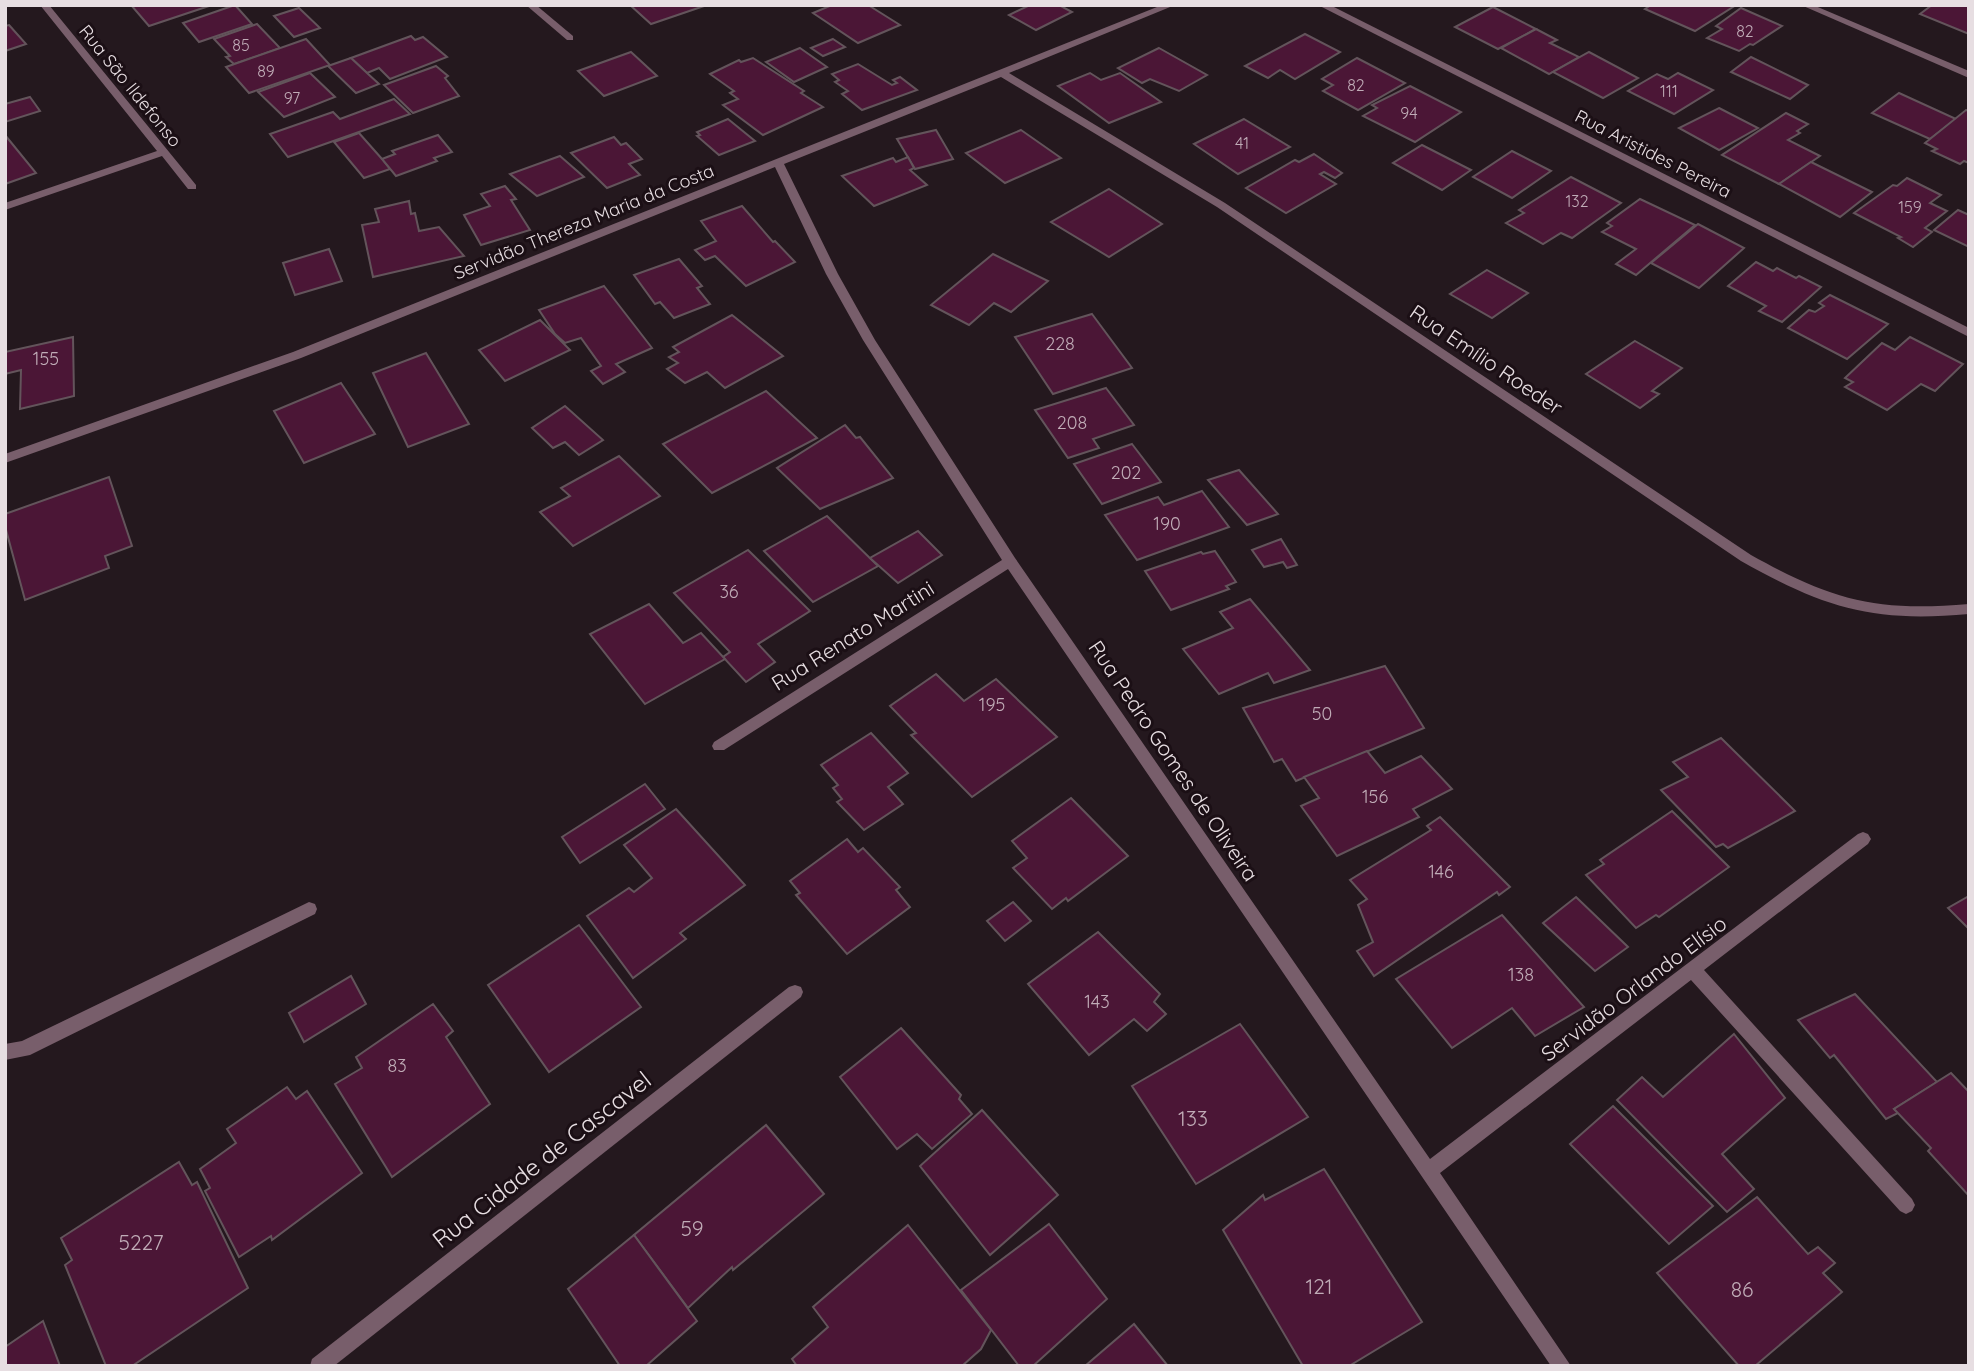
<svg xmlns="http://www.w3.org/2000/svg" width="1974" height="1371" font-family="Quicksand,sans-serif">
<rect width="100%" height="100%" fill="#24181e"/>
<g fill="#4b1636" stroke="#63545b" stroke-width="2">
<polygon points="131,5 212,5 149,26"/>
<polygon points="235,5 252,24 199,42 183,23"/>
<polygon points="630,5 707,5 651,24"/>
<polygon points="832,5 868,5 900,25 858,43 813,13"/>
<polygon points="1030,5 1059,5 1072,12 1036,30 1009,15"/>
<polygon points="1651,5 1736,5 1695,31 1645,9"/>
<polygon points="1932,5 1969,5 1969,34 1920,14"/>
<polygon points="1493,7 1536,29 1498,49 1455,27"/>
<polygon points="299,8 320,28 294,37 274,16"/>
<polygon points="1741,8 1782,26 1753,45 1750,44 1739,51 1707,38 1722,29 1716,26"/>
<polygon points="257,24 280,48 234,64 226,57 230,56 214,39"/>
<polygon points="9,25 26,44 5,51 5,26"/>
<polygon points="1536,29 1557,40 1550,43 1579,57 1549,74 1501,48"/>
<polygon points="1305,34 1340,52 1295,79 1280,70 1268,78 1245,66"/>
<polygon points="411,36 415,40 423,37 447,57 390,79 379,68 367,73 351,58"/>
<polygon points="306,39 330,65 249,93 226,67"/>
<polygon points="833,39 845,47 823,56 811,48"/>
<polygon points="800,48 827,67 794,82 766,62"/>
<polygon points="1159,48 1207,75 1179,91 1150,79 1142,83 1118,68"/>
<polygon points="631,52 657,76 604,96 578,71"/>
<polygon points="1589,52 1638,78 1603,98 1553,72"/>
<polygon points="1751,57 1808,85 1790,99 1731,72"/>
<polygon points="351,58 367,73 379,84 356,93 328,66"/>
<polygon points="753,58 804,91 801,93 823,107 763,135 723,105 738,99 730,93 734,91 710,74 739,60 741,62"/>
<polygon points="1357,58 1405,83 1358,110 1323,91 1333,85 1322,79"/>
<polygon points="858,64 892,85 897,83 893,80 900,77 917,90 862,110 842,94 848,91 835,82 839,80 832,74"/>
<polygon points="436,66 448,76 445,78 459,96 413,113 384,85"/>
<polygon points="310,73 335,97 284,117 258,92"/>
<polygon points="1090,73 1101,80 1120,73 1161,102 1109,123 1058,86"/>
<polygon points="1678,73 1713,90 1674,114 1628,91 1657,74 1668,79"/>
<polygon points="1410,86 1461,112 1415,142 1363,116 1377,108 1372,105"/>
<polygon points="1899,93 1956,119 1930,139 1872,113"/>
<polygon points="30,97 40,111 5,122 5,104"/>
<polygon points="394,99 410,114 288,157 270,134 333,112 340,119"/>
<polygon points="1719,108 1758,128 1719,150 1679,128"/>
<polygon points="1966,110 1969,111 1969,163 1964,161 1960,164 1932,151 1937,149 1925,143"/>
<polygon points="1786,113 1808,124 1797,131 1800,133 1788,140 1820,156 1779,184 1722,155"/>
<polygon points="728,119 755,141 719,155 697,136 700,135 697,132"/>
<polygon points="1244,119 1290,147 1238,174 1194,144"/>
<polygon points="936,130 953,159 915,169 897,139"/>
<polygon points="1021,130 1061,158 1005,183 966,153"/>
<polygon points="359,133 382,159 390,169 364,178 334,142"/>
<polygon points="5,135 36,173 5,184"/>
<polygon points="438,135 452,152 434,158 437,161 396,176 382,159 395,154 392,151"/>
<polygon points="614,137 621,145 626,143 642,159 629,164 640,175 607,188 571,153"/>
<polygon points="1422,145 1471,170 1442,190 1393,163"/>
<polygon points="1512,151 1551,171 1512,198 1473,177"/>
<polygon points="1314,154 1342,173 1335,178 1324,172 1320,174 1336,184 1286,213 1246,188 1295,160 1299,162"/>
<polygon points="560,156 584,177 537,196 510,174"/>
<polygon points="908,157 914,168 910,170 927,185 874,206 842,176 893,158 896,162"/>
<polygon points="1811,162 1872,192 1840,217 1779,184"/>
<polygon points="1571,177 1621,203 1572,238 1561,233 1543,244 1506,223 1524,213 1519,210"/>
<polygon points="1907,178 1941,195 1930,203 1947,211 1925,228 1932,232 1913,247 1898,238 1901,237 1854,213 1893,185 1897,186"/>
<polygon points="505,186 516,199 511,200 530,230 481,245 464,215 490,206 481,194"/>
<polygon points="1109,189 1162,224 1109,257 1051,222"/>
<polygon points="1640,199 1695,225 1636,275 1616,264 1636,249 1602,232 1612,226 1607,223"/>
<polygon points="409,201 411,214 415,213 419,231 439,227 464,256 373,277 362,225 379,222 375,209"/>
<polygon points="742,206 773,242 775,241 795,262 746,286 715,256 705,260 695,250 716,241 701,221"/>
<polygon points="1958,210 1969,215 1969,247 1934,230"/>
<polygon points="1698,224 1744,248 1699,288 1651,263"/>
<polygon points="329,249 342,281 295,295 283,263"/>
<polygon points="993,254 1048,281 1011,312 994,303 969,325 931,305"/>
<polygon points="679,259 702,286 697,288 710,304 674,318 660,302 655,304 634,275"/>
<polygon points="1756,262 1773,271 1777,268 1796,278 1799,276 1821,287 1782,322 1759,311 1766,306 1728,286"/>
<polygon points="1487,270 1528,293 1492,318 1450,294"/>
<polygon points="604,286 652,348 616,364 625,372 603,384 591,371 601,366 581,338 565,343 555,334 539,310"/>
<polygon points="1830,295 1888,324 1847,359 1788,328 1809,310 1815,312 1824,306 1819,303"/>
<polygon points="1092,314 1132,368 1053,394 1015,337"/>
<polygon points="732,315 783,356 725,388 707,372 685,383 667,369 678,363 669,357 679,352 673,347"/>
<polygon points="540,320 570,350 505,381 479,350"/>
<polygon points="73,337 74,396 20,409 21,370 5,374 5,352"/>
<polygon points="1910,337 1963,364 1935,391 1921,384 1887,410 1845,387 1853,382 1845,378 1882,343 1895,350"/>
<polygon points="1635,341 1682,368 1652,391 1659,394 1640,408 1586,374"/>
<polygon points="426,353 469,424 408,447 373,373"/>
<polygon points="341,383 375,434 304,463 274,411"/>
<polygon points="1106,388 1134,425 1093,439 1099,448 1068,458 1035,410"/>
<polygon points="766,391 817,438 712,493 663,444"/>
<polygon points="565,406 603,440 579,455 565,442 553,448 532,428"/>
<polygon points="845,425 856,438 860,437 893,478 820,509 777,468"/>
<polygon points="1132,444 1161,482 1102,504 1074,464"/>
<polygon points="619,456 660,496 573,546 540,512 570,496 561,488"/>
<polygon points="1239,470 1278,514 1247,525 1208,480"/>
<polygon points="109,477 132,546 105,556 109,568 25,600 5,526 5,514"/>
<polygon points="1202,491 1229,527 1137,560 1105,515 1158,497 1164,505"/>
<polygon points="827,516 878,566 813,602 764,551"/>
<polygon points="918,531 942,555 898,583 870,558"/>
<polygon points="1281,539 1297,565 1287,568 1283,562 1264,567 1252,550"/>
<polygon points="748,550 810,611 758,644 775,662 746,682 723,657 730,652 674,593"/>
<polygon points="1215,551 1236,582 1226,586 1229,589 1171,610 1145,571 1201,552 1203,554"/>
<polygon points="1250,599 1310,670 1274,683 1268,673 1219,694 1183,649 1233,628 1220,612"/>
<polygon points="649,604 683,643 701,633 725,659 645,704 590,634"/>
<polygon points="1385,666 1424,728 1296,781 1282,759 1274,762 1243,708"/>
<polygon points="936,674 964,701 996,679 1057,737 972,797 911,735 916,733 890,706"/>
<polygon points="871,733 908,773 888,787 903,804 864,830 837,802 842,799 833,788 838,785 821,765"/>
<polygon points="1721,738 1795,811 1728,848 1723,844 1716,847 1661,790 1688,777 1673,762"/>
<polygon points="1367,751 1385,773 1421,756 1452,789 1413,809 1419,817 1337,856 1301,806 1319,798 1304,777"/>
<polygon points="645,784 665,809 580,863 562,837"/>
<polygon points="1071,798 1128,856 1068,901 1066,898 1052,909 1013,868 1027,858 1012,841"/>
<polygon points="676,809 745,885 680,933 686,939 633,978 587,916 629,888 634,892 652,878 624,845"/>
<polygon points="1672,811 1729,867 1659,917 1656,915 1636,928 1586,875 1604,864 1600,860"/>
<polygon points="1440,817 1510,887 1499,895 1497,892 1374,976 1357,951 1373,942 1358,905 1367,899 1350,880 1431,830 1427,826"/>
<polygon points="847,839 858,852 863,848 900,887 896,890 910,907 847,954 796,895 800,893 790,881"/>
<polygon points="1969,896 1969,929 1948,908"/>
<polygon points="1576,897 1628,947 1595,971 1543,923"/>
<polygon points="1013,902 1031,921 1005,941 987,921"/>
<polygon points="1502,915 1584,1007 1535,1036 1512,1008 1452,1048 1396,979"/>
<polygon points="579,925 641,1007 549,1072 488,985"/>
<polygon points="1098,932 1160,994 1154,1002 1166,1014 1147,1031 1134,1019 1089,1055 1028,984"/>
<polygon points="351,976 366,1004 304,1042 289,1013"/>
<polygon points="1855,994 1937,1082 1894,1109 1898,1113 1886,1119 1834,1055 1830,1058 1798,1020"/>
<polygon points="433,1004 453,1031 446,1037 490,1104 392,1177 335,1084 362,1068 356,1057"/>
<polygon points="1240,1024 1308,1117 1196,1184 1132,1086"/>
<polygon points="901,1028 961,1095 959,1099 972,1114 932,1149 917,1134 897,1149 840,1077"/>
<polygon points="1734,1034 1785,1098 1722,1154 1754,1189 1727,1212 1617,1100 1642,1077 1663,1097"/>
<polygon points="1951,1073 1969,1092 1969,1196 1928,1151 1931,1148 1894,1109"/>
<polygon points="287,1087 296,1099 307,1091 362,1173 272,1240 271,1236 239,1257 205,1191 210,1188 200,1169 236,1143 227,1129"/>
<polygon points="1613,1106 1713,1206 1669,1244 1570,1144"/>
<polygon points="982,1110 1058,1195 990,1255 920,1166"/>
<polygon points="766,1125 824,1194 733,1270 732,1267 688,1308 634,1235"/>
<polygon points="179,1162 192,1185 197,1182 248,1288 132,1366 106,1366 65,1265 72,1260 61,1238"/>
<polygon points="1324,1169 1422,1322 1349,1366 1303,1366 1223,1230 1263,1195 1265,1200"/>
<polygon points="1757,1197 1808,1254 1818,1247 1835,1263 1823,1273 1842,1292 1755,1366 1739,1366 1657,1273"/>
<polygon points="1049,1224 1107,1299 1033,1366 1019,1366 961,1290"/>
<polygon points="908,1225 991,1330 981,1349 962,1366 797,1366 792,1359 828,1327 813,1307"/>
<polygon points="634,1235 697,1321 646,1366 620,1366 568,1289"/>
<polygon points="43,1321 60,1366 5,1366 5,1347"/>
<polygon points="1134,1324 1168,1366 1085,1366"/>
</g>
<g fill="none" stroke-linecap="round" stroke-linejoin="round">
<polygon fill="#785e6b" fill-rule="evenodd" points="309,902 315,904 317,909 315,914 30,1055 5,1060 5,1044 22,1041"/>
<g fill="#785e6b" fill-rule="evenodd">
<polygon points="40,5 49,5 196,185 196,189 188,189 162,156 5,210 5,203 157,151"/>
<polygon points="526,5 536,5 573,36 573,40 567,40"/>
<path d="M1162 5H1175L1009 73 1225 203 1751 555C1832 600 1875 612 1969 604V614C1873 623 1824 608 1741 561L1217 207 1001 77 784 164 838 274 875 340 1015 558 1430 1159 1858 834 1863 832 1868 834 1871 839 1868 844 1704 970 1912 1199 1915 1205 1912 1211 1906 1214 1900 1211 1691 980 1440 1173 1571 1366H1551L1008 569 724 750H714L712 746 714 742 1002 560 863 340 826 274 775 167 301 358 5 463V454L293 352Z"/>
<polygon points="1318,5 1330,5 1969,328 1969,337"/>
<polygon points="1801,5 1813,5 1969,71 1969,78"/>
<polygon points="795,985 801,987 803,992 801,997 334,1366 310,1366 312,1359 789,987"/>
</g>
</g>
<g text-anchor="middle" stroke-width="6" stroke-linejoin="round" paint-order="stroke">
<g font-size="16" fill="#c0acb7">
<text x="1745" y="37">82</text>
<text x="241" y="51">85</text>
<text x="266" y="77">89</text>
<text x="1356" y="91">82</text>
<text x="1669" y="97">111</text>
<text x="292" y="104">97</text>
<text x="1409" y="119">94</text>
<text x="1242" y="149">41</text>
<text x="1577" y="207">132</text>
<text x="1910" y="213">159</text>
</g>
<g font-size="18" fill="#e7dee2" stroke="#1b0f15">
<text transform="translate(130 86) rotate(51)" y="6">Rua São Ildefonso</text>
<text transform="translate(1653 154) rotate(27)" y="6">Rua Aristides Pereira</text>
<text transform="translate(584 222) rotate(-22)" y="6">Servidão Thereza Maria da Costa</text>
</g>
<g font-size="18" fill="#c0acb7">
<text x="1060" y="350">228</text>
<text x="46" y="365">155</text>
<text x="1072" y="429">208</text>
<text x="1126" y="479">202</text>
<text x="1167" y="530">190</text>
<text x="729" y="598">36</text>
<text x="992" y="711">195</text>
<text x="1322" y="720">50</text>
<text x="1375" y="803">156</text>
<text x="1441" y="878">146</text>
<text x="1521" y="981">138</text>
<text x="1097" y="1008">143</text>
<text x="397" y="1072">83</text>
</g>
<g font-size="21" fill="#e7dee2" stroke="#1b0f15">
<text transform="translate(1486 360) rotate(34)" y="7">Rua Emílio Roeder</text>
<text transform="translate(853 636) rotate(-32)" y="7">Rua Renato Martini</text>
<text transform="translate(1173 761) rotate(56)" y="7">Rua Pedro Gomes de Oliveira</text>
<text transform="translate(1634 989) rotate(-37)" y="7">Servidão Orlando Elísio</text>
</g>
<g font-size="21" fill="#c0acb7">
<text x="1193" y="1126">133</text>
<text x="692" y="1236">59</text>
<text x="141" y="1250">5227</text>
<text x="1319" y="1294">121</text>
<text x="1742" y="1297">86</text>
</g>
<g font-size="24" fill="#e7dee2" stroke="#1b0f15">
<text transform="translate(542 1160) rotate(-38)" y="8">Rua Cidade de Cascavel</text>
</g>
</g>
<rect width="1974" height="1371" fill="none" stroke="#e7dee2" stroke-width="14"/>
</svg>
